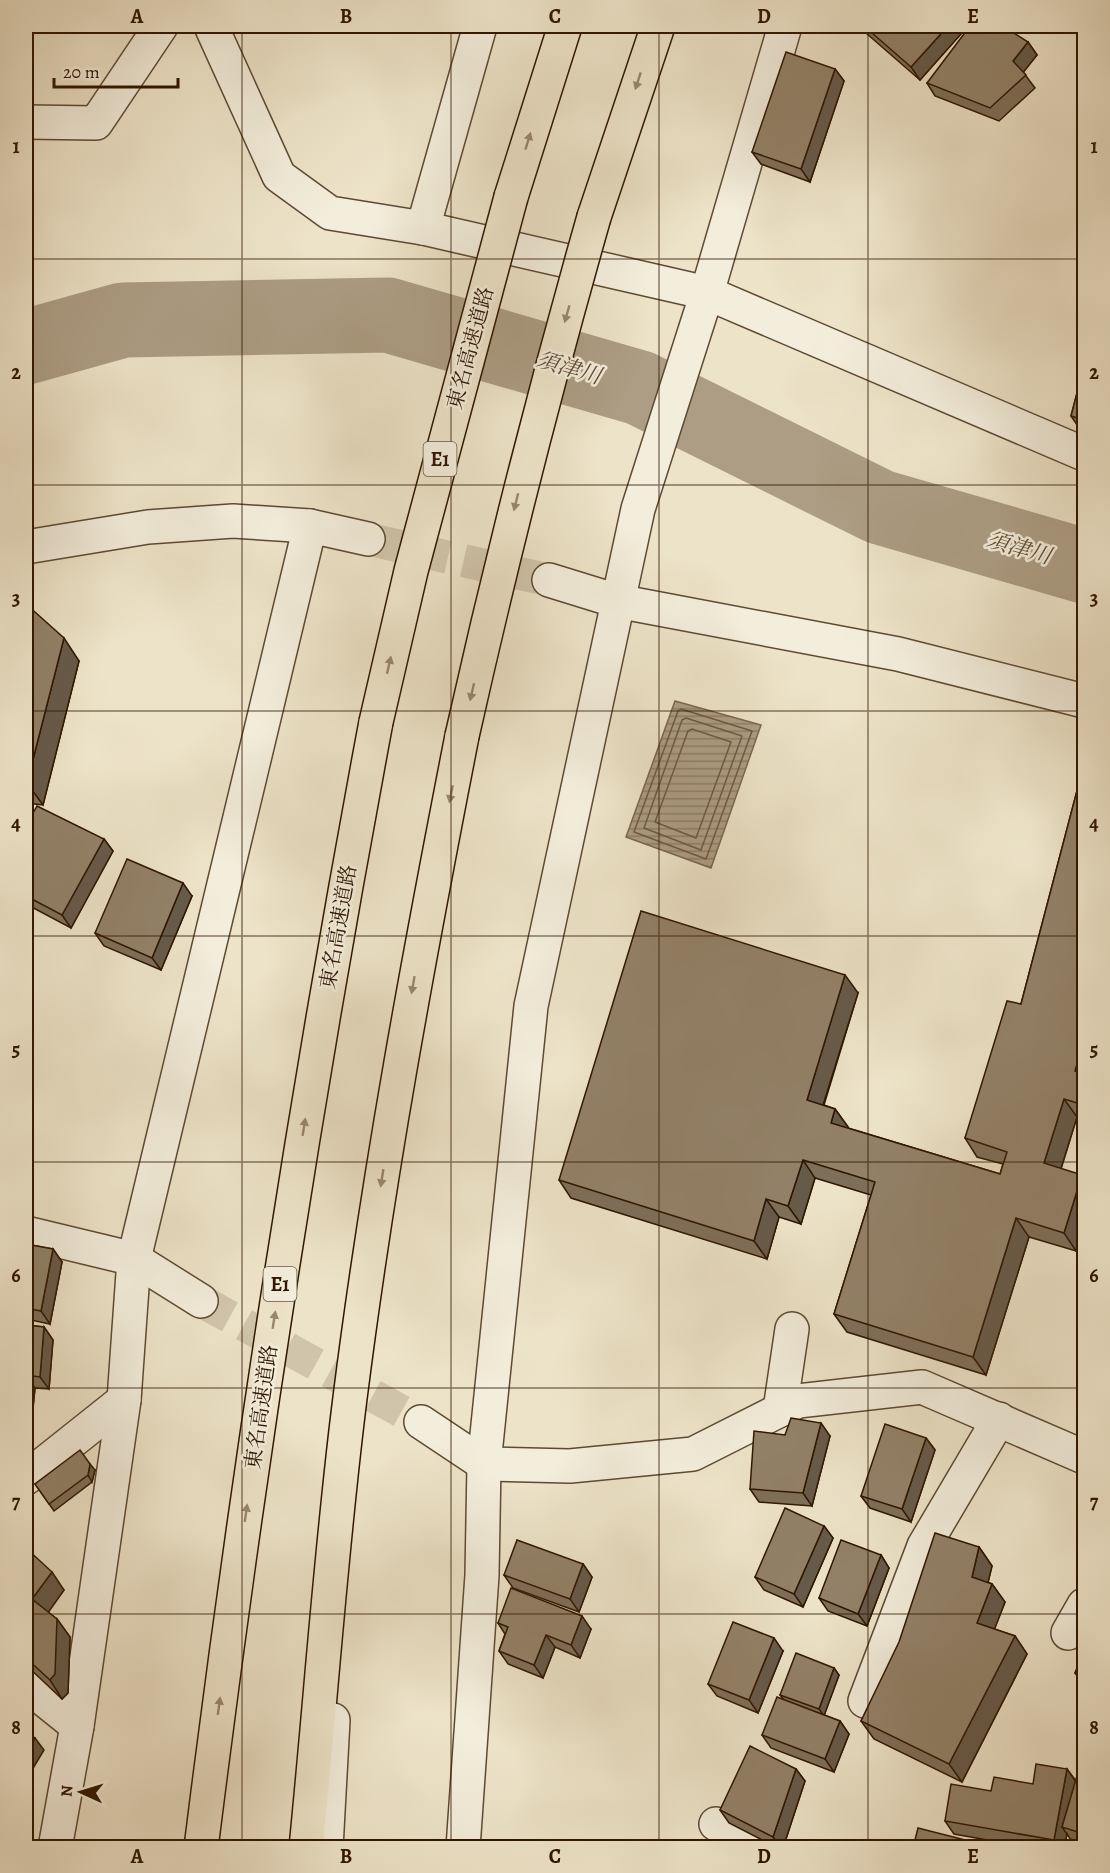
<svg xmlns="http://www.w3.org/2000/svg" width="1110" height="1873" font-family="Alegreya,'Noto Serif JP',serif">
<defs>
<pattern id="water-rules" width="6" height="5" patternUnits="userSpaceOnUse" patternTransform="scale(1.5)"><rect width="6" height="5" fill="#ac9d84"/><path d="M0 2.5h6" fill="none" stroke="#8c7f6a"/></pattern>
</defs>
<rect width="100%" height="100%" fill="#ede3c8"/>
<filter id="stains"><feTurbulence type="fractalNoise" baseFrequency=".00333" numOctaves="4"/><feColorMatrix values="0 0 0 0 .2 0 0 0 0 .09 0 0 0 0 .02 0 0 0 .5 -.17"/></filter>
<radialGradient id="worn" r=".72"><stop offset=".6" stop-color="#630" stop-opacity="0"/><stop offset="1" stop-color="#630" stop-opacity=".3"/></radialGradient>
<polygon fill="url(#water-rules)" stroke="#7a674f" stroke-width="1.5" points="675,701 761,725 711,868 626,837"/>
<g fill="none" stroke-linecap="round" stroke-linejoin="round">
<g stroke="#6e5a42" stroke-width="1.5">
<polygon points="681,709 752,731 706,859 634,832 678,711"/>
<polygon points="686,718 742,736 701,850 644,828 682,720"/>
<polygon points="692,729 731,742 696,838 655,822 688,731"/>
</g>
<polyline stroke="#ac9d84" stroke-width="75" points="26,347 123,320 388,315 640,388 880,507 1084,566"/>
<g stroke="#d0c4aa" stroke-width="33" stroke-dasharray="33 16" stroke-linecap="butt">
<polyline points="368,539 549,580"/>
<polyline points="201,1301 421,1422"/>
</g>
<defs>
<g id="minor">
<polyline points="211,26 279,176 330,213 423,228 707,293 1084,454"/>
<polyline points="26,122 96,123 161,26"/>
<polyline points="423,228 480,26"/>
<polyline points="26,547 148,527 233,521 310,526 368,539"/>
<polyline points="549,580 617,601 898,654 1084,701"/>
<polyline points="26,1233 134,1259 201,1301"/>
<polyline points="780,1410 792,1329"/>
<polyline points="421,1422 484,1464 570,1466 693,1454 798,1401 922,1387 1084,1457"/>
<polyline points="26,1478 124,1400"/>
<polyline points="1068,1633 1084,1605"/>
<polyline points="26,1685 77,1726"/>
<polyline points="865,1701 924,1546 999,1419"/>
<polyline points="716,1824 757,1848"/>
<polyline points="55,1848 77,1726 124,1400 134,1259 310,526"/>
<polyline points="326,1848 333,1720"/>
<polyline points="463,1848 482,1575 484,1464 531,1006 638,509 707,293 785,26"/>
</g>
<g id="highway">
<polyline points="511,197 565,26"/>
<polyline points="594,217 658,26"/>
<path d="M201 1848C248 1471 306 1095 376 722"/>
<path d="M306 1848C321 1698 331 1547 350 1398 378 1176 419 956 462 736"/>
</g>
</defs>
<use href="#minor" stroke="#5e4932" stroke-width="36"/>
<use href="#highway" stroke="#2f1600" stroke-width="36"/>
<use href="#minor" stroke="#f3eddb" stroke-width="33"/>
<use href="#highway" stroke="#ede3c8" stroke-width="33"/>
<defs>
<g id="highway-bridge">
<polyline points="376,722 411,571 511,197"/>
<path d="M462 736C501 562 545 389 594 217"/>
</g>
</defs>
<use href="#highway-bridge" stroke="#2f1600" stroke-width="36" stroke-linecap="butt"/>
<use href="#highway-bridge" stroke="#ede3c8" stroke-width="33"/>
</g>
<g fill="#7e6f59" stroke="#2f1600" stroke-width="1.5">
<polygon points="861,26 968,26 920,80 866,33"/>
<polygon points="1028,42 1037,55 1023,72 1035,88 999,121 935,96 927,83"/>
<polygon points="835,69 844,81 810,182 761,164 752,152"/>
<polygon points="1084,366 1084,430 1080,429 1071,416"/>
<polygon points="26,604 79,661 43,805 26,803"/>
<polygon points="1084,764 1084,1120 1077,1117 1061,1169 1076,1251 1029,1237 986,1375 847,1332 834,1314 871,1195 815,1178 801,1224 779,1217 767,1259 571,1198 559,1180 858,993 824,1105 835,1109 848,1127 848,1128 1000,1174 1003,1164 977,1157 965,1138 1021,1004"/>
<polygon points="26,826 104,839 113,851 71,928 26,904"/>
<polygon points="192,896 161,970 104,946 95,933"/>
<polygon points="26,1244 53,1249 62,1262 50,1324 26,1319"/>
<polygon points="26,1325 44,1327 53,1340 49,1389 35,1388 33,1408 26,1407"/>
<polygon points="785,1435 830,1436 812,1506 759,1502 750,1489"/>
<polygon points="926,1438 935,1450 911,1522 870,1508 861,1496"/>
<polygon points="95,1470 92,1482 54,1511 35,1484"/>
<polygon points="824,1526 833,1538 803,1607 764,1590 755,1577"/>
<polygon points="979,1547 992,1566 988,1582 992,1584 1005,1602 994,1629 1015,1636 1027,1654 962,1782 874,1739 861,1721"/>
<polygon points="26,1548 64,1590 48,1612 57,1619 70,1637 68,1693 62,1699 26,1665"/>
<polygon points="881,1555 889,1568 867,1626 828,1611 819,1598"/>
<polygon points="583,1564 592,1577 579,1612 513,1588 504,1575"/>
<polygon points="498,1623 591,1629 580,1658 555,1647 543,1678 508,1664 499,1651 505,1634"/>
<polygon points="783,1651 758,1713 717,1696 708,1684"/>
<polygon points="1084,1652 1084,1686 1075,1673"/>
<polygon points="834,1668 839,1675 824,1715 840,1721 849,1734 834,1772 771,1748 762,1735 784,1700 780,1695"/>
<polygon points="1084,1752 1084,1844 1071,1840 1067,1834 1064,1848 1032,1848 954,1834 945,1821 991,1791 1033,1784 1067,1769 1076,1781"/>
<polygon points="796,1769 805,1781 783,1848 778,1848 729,1823 720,1810"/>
</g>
<g fill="#665a49" stroke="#2f1600" stroke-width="1.5">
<polygon points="948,26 968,26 920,80 911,67"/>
<polygon points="1028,42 1037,55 1022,74 1013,61"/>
<polygon points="835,69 844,81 810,182 801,169"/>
<polygon points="64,638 79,661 43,805 27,783"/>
<polygon points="104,839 113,851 71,928 62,915"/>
<polygon points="183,883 192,896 161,970 152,958"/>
<polygon points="845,975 858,993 819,1118 807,1100"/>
<polygon points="26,1016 30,1024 26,1031"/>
<polygon points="1084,1040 1084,1085 1075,1071"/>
<polygon points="26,1046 33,1056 26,1067"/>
<polygon points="1064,1099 1077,1117 1057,1181 1044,1163"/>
<polygon points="835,1109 848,1127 844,1141 831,1123"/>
<polygon points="803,1160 815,1178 801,1224 788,1206"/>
<polygon points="1082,1175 1084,1179 1084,1225 1076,1251 1064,1233"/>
<polygon points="766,1199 779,1217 767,1259 754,1241"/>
<polygon points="1016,1218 1029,1237 986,1375 973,1357"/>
<polygon points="53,1249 62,1262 50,1324 41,1311"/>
<polygon points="44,1327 53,1340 49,1389 40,1377"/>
<polygon points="26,1375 35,1388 33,1408 26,1396"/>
<polygon points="821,1423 830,1436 812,1506 803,1493"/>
<polygon points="926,1438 935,1450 911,1522 902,1509"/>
<polygon points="90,1464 95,1470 92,1482 88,1475"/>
<polygon points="824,1526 833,1538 803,1607 794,1594"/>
<polygon points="979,1547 992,1566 985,1595 972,1577"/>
<polygon points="881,1555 889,1568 867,1626 858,1614"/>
<polygon points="583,1564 592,1577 579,1612 570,1599"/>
<polygon points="52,1572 64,1590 45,1617 32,1599"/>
<polygon points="992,1584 1005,1602 990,1641 977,1623"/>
<polygon points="582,1616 591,1629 580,1658 571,1645"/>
<polygon points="57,1619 70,1637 68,1693 62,1699 50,1680"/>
<polygon points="546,1635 555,1647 543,1678 534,1665"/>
<polygon points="1015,1636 1027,1654 962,1782 949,1764"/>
<polygon points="774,1638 783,1651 758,1713 749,1700"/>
<polygon points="834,1668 839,1675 824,1716 819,1709"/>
<polygon points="840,1721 849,1734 834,1772 825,1759"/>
<polygon points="35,1738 44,1750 26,1780 26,1753"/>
<polygon points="796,1769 805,1781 783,1848 781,1848 773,1837"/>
<polygon points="1067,1769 1076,1782 1062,1827 1067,1834 1064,1848 1060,1848 1054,1840"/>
</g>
<g fill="#928168" stroke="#2f1600" stroke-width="1.5">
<polygon points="864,26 948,26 911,67"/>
<polygon points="970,26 1003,26 1028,42 1013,61 1026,75 990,108 927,83"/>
<polygon points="1084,44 1084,55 1080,51"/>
<polygon points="786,52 835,69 801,169 752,152"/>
<polygon points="1084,366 1084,420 1071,416"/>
<polygon points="26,604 64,638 27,783 26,782"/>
<polygon points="1084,764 1084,1040 1075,1071 1084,1074 1084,1105 1064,1099 1044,1163 1082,1175 1064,1233 1016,1218 973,1357 834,1314 875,1182 803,1160 788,1206 766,1199 754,1241 559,1180 641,911 845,975 807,1100 835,1109 831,1123 1000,1174 1007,1152 965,1138 1007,1001 1021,1004"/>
<polygon points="37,806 104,839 62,915 26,896 26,826"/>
<polygon points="127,859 183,883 152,958 95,933"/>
<polygon points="26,1244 53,1249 41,1311 26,1308"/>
<polygon points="26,1325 44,1327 40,1377 26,1375 26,1381"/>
<polygon points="791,1418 821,1423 803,1493 750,1489 754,1431 785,1435"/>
<polygon points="885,1424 926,1438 902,1509 861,1496"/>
<polygon points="80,1450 90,1464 88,1475 49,1504 35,1484"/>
<polygon points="785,1508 824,1526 794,1594 755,1577"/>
<polygon points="935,1533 979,1547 972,1577 992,1584 977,1623 1015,1636 949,1764 861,1721 899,1642"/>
<polygon points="517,1540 583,1564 570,1599 504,1575"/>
<polygon points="841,1540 881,1555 858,1614 819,1598"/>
<polygon points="26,1548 52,1572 32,1599 57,1619 55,1674 50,1680 26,1658"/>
<polygon points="511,1588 582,1616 571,1645 546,1635 534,1665 499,1651 508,1627 498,1623"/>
<polygon points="733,1622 774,1638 749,1700 708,1684"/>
<polygon points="1084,1652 1084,1677 1075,1673"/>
<polygon points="796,1653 834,1668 819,1709 780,1695"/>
<polygon points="777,1697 840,1721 825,1759 762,1735"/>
<polygon points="26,1732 35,1738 26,1753"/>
<polygon points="750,1746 796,1769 773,1837 720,1810"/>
<polygon points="1084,1752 1084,1834 1062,1827"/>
<polygon points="1036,1764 1067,1769 1054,1840 945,1821 951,1784 991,1791 994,1777 1033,1784"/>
<polygon points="918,1828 989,1846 988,1848 913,1848"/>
</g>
<defs><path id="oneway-solid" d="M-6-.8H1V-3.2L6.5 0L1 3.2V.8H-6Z" transform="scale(1.5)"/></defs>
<g fill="#98876e">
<use href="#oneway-solid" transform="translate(638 81) rotate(108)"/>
<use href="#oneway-solid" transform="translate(528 141) rotate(-73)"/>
<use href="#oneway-solid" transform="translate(567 314) rotate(106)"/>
<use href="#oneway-solid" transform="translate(516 502) rotate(104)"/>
<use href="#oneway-solid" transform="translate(389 665) rotate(-77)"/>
<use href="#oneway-solid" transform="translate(472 692) rotate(103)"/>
<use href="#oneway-solid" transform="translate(451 794) rotate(101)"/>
<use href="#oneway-solid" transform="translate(413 985) rotate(100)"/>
<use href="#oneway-solid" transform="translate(304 1127) rotate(-81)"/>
<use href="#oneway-solid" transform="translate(382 1178) rotate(99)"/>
<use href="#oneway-solid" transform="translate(274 1320) rotate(-81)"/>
<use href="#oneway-solid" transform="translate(246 1513) rotate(-82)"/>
<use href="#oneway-solid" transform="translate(219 1706) rotate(-82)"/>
</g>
<path fill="none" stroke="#2f1600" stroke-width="1.5" stroke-opacity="0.55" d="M242 26V1848M451 26V1848M659 26V1848M868 26V1848M26 259H1084M26 485H1084M26 711H1084M26 936H1084M26 1162H1084M26 1388H1084M26 1614H1084"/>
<g text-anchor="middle" stroke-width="5" stroke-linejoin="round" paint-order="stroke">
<g fill="#f3eddb" stroke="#6a5642" stroke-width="1.5">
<rect x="423.5" y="442" width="33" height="34" rx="4.5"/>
<rect x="263.5" y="1267" width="33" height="34" rx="4.5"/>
</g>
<g font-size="20" font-weight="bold" fill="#2f1600">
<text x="440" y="466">E1</text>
<text x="280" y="1291">E1</text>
</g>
<g font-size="21" fill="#2f1600" stroke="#f3eddb">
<text transform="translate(470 348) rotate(-75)" y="7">東名高速道路</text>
<text transform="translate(338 927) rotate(-80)" y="7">東名高速道路</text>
<text transform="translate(261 1407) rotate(-82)" y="7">東名高速道路</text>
</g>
<g font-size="22" font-style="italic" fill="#614c35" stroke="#f3eddb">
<text transform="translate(569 367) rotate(16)" y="8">須津川</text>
<text transform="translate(1019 547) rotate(16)" y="8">須津川</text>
</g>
</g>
<rect width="1110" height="1873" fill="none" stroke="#ede3c8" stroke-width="66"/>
<g transform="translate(81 1792) rotate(274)" stroke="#f3eddb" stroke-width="4.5" paint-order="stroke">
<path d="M0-4.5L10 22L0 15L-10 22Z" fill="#2f1600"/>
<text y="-9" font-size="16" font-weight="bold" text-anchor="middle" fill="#2f1600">N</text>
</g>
<path d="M54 78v9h124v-9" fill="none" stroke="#2f1600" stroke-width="3"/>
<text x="63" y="78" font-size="18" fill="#2f1600" stroke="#f3eddb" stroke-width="4.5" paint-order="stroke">20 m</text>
<rect x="33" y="33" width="1044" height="1807" fill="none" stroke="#2f1600" stroke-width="2"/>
<g font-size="20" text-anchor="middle" font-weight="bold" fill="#2f1600">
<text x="137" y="23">A</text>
<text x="346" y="23">B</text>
<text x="555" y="23">C</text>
<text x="764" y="23">D</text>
<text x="973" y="23">E</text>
<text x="16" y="153">1</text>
<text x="1094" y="153">1</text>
<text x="16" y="379">2</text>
<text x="1094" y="379">2</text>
<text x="16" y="605">3</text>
<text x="1094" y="605">3</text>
<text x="16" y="830">4</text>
<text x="1094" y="830">4</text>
<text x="16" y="1056">5</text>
<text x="1094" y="1056">5</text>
<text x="16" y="1282">6</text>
<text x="1094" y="1282">6</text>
<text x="16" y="1508">7</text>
<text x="1094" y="1508">7</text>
<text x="16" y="1734">8</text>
<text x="1094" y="1734">8</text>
<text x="137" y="1863">A</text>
<text x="346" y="1863">B</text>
<text x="555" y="1863">C</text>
<text x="764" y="1863">D</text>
<text x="973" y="1863">E</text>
</g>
<rect width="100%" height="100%" filter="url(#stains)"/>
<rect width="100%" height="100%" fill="url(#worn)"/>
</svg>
